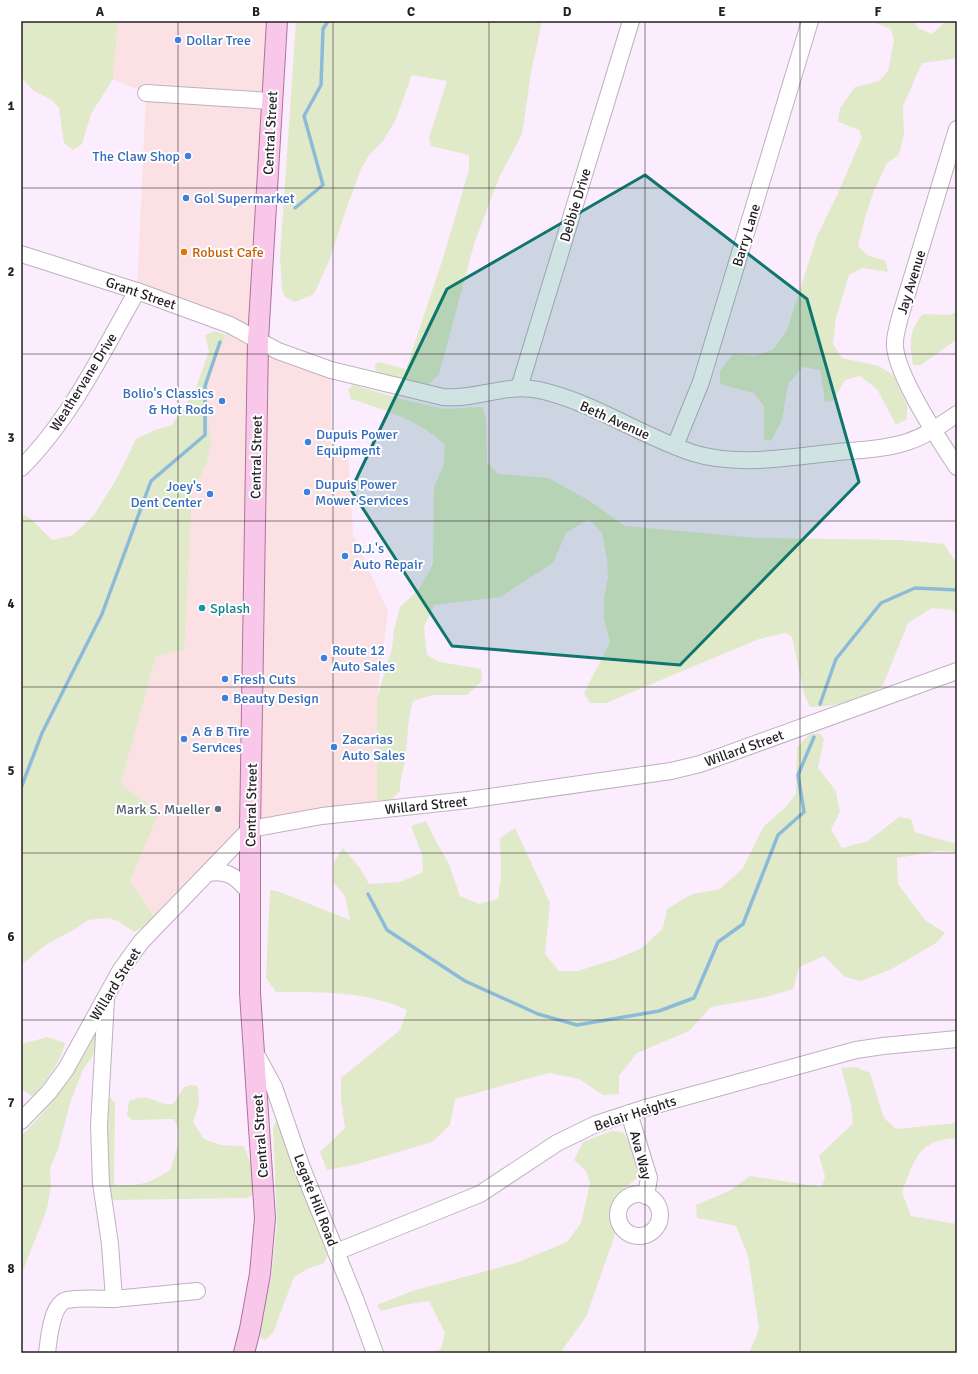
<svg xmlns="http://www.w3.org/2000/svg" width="978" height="1374" font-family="Signika,sans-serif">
<rect width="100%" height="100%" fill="#fcedfe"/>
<polygon fill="#fce1e4" points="118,21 277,21 258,340 331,370 331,451 348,451 353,534 388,612 377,698 377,810 250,829 159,922 130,882 159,812 121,784 156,656 210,372 230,325 137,291 146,93 113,79"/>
<g fill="#e0eac9">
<polygon points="21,21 118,21 113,79 91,114 82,144 73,150 64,143 59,108 53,101 33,90 21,77"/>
<polygon points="296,21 542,21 531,73 522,134 499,178 475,241 439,374 429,384 419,384 377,372 374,366 378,362 406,369 442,261 469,170 469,155 431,146 429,138 447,81 412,75 395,121 383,141 370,154 361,169 348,204 329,261 314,294 295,302 285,297 282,290 280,257"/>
<polygon points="870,21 914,21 918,28 932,34 946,21 957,21 957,57 952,59 922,63 903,106 904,134 899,155 887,163 874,191 866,214 858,246 867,255 886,261 888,272 862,268 849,275 836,318 833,344 842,358 879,366 893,375 907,405 907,419 896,425 877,389 860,376 845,380 833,401 825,402 820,370 803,367 788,384 782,420 771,441 764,439 764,406 754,393 720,384 720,371 733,354 755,356 774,349 787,330 817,236 839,191 862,137 859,130 838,122 840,108 855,87 879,81 888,71 894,40 891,29"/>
<path d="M957 312V339L921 365H913C910 344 908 331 923 314L949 315Z"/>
<polygon points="215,331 226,335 210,372 206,398 211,446 206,465 192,492 184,650 156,656 121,784 159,812 130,882 154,916 145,926 134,932 118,921 108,918 88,920 75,929 47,944 21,965 21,514 30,518 52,540 73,535 94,515 116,480 136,439 155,430 172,425 194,392 209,352 205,335"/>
<path d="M353 385 401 399 444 409 482 407 486 418 487 462 498 474 548 478 588 500 625 526 757 538 900 540 944 544 957 564V614L952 610 932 608 908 623 883 685C865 700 832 707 810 707L804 694 792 637 786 633 759 639 606 703H590L584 693 610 642 604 619V598L608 576 607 559 602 533 589 519 566 533 553 563 500 597 434 605 424 627 427 655 440 662 481 669 482 681 467 695H433L413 701C407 721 408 740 405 760 403 771 400 779 400 791L391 800H377V698L392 648 394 630 400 607 420 588 433 564 434 487 444 464 445 445C420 420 384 410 351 399L348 390Z"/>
<path d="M820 733 824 739 818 768 836 791 840 812 831 829 842 848 868 841 899 817 911 819 915 832 956 844 957 852 938 851 897 858 898 884 925 920 945 933 936 943 890 970 861 981 845 977 824 956 799 967 793 989 767 997 711 1007 689 1031 637 1053 619 1076V1094L603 1095 579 1079 549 1073 455 1099 450 1125 432 1142 358 1164 327 1170 320 1152 345 1128 341 1099V1078L400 1030 407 1010C367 991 319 992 276 992L266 978 270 890 277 891 350 920 345 896 333 882 334 862 343 848 360 868 369 884 400 882 423 872 422 855 411 826 426 821 437 843 449 864 460 896 479 904 498 899 501 876 500 838 515 828 550 903 545 954 559 971H578L616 959 642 948 663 928 667 909 692 894 720 889 743 868 764 826 786 807 796 794 797 747 810 734Z"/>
<path d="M97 1030 96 1050 83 1070 71 1100 58 1149 50 1168 51 1186 47 1209 21 1276V1136C35 1123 48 1107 60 1091 74 1072 83 1049 97 1030Z"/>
<path d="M48 1037 65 1043C61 1061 45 1084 32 1096L21 1089V1044Z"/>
<path d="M856 1067 870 1073 884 1118 896 1129 957 1123V1138C917 1140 915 1160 902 1192L911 1216 957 1224V1353H749L759 1329 748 1256 736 1226 697 1218 696 1205 729 1191 750 1176 822 1187 825 1176 819 1156 853 1123 851 1104 841 1068Z"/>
<path d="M191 1085 198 1086 199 1104 193 1122 204 1139 221 1145 243 1146C251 1158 254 1180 253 1195L247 1198 114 1200 108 1198 106 1102 110 1097 115 1103 114 1185C141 1186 148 1184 170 1170 176 1153 184 1135 174 1119L132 1120 127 1115 129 1101C148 1091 155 1105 173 1104L184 1087Z"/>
<polygon points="276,1122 279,1123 329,1253 324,1263 307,1269 294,1277 273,1333 265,1340 260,1337 259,1331 271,1279 277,1223 273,1127"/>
<path d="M611 1131 623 1132C632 1145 638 1162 637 1178L614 1197 612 1216 615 1235 586 1317 560 1353H431L441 1349 445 1333 429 1301 404 1305 381 1311 377 1305 412 1291 516 1263 567 1242 581 1223 590 1183 586 1171 574 1160 583 1142Z"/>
</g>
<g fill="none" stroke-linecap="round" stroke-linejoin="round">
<g stroke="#8cbbda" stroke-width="3.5">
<polyline points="295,208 323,185 304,116 321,85 323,29 328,21"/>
<polyline points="820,704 836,659 881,603 915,588 957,590"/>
<polyline points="21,788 42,733 102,614 151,481 205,435 205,386 220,342"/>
<polyline points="368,894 387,930 465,981 538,1014 577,1025 659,1011 694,998 718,942 743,924 778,835 804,812 798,775 814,737"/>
</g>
<defs>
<g id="minor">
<polyline points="146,93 271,101"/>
<path d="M957 129 900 317C898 326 894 337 895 347 898 378 939 440 957 467"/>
<path d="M21 254 137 291 230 325 278 351 331 370 443 397C476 400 505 383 539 390 593 402 641 436 693 453 737 467 793 457 838 452 860 450 886 449 907 442 926 436 941 425 957 414"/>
<polyline points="519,388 631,21"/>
<polyline points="675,446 701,382 810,21"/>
<path d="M21 468C69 421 104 350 137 291"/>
<path d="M209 873C229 869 238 879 250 893"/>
<polyline points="106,999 99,1126 101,1183 110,1244 114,1299 197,1291"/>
<polyline points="255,1052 274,1087 302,1168 356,1301 375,1353"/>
<polyline points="629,1113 649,1178 646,1196"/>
<polyline points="21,1121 49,1092 66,1069 120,971 141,942 250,829 322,816 468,800 671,771 700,764 957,671"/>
<circle cx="639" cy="1215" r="21"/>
<polyline points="336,1252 480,1194 557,1143 596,1124 645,1108 856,1050 883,1046 957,1039"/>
<path d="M47 1353C49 1339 51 1304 67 1300 80 1297 101 1299 114 1299"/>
</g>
<polyline id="major" points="244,1353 250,1329 260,1274 265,1218 250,993 250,829 258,340 277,21"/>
</defs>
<use href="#minor" stroke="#beb1c0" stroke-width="18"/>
<use href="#major" stroke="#ac749b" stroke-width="22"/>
<use href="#minor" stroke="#fff" stroke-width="16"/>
<use href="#major" stroke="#f9c7e9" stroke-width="20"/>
</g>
<path fill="#0f766e" fill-opacity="0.2" stroke="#0f766e" stroke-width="3" stroke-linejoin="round" d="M645 175 807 299 859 482 680 665 452 646 351 490 447 289Z"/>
<path fill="none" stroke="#241f25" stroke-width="1" stroke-opacity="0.55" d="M178 21V1353M333 21V1353M489 21V1353M645 21V1353M800 21V1353M21 188H957M21 354H957M21 521H957M21 687H957M21 853H957M21 1020H957M21 1186H957"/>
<g fill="#3f7fe0" stroke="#fff" stroke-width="1.5">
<circle cx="178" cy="40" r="4"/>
<circle cx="188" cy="156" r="4"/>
<circle cx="186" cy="198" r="4"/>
<circle cx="222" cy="401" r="4"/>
<circle cx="308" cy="442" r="4"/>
<circle cx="307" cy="492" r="4"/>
<circle cx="210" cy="494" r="4"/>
<circle cx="345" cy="556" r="4"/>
<circle cx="324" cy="658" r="4"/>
<circle cx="225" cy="679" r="4"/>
<circle cx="225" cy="698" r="4"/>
<circle cx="184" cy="739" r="4"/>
<circle cx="334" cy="747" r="4"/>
</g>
<circle fill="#e8710a" stroke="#fff" stroke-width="1.5" cx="184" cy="252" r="4"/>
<circle fill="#0f9aa8" stroke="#fff" stroke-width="1.5" cx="202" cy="608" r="4"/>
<circle fill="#5c6f8a" stroke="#fff" stroke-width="1.5" cx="218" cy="809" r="4"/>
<g text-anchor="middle" stroke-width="4" stroke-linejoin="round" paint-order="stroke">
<g font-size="14" fill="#366cbe" stroke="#fff" text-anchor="start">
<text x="186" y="45">Dollar Tree</text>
<text x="180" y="161" text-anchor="end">The Claw Shop</text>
<text x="194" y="203">Gol Supermarket</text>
<text x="214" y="398" text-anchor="end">Bolio's Classics<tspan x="214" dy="16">&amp; Hot Rods</tspan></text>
<text x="316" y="439">Dupuis Power<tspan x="316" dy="16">Equipment</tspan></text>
<text x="315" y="489">Dupuis Power<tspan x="315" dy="16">Mower Services</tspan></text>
<text x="202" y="491" text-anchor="end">Joey's<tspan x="202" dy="16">Dent Center</tspan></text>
<text x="353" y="553">D.J.'s<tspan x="353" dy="16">Auto Repair</tspan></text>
<text x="332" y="655">Route 12<tspan x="332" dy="16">Auto Sales</tspan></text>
<text x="233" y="684">Fresh Cuts</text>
<text x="233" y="703">Beauty Design</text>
<text x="192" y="736">A &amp; B Tire<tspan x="192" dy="16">Services</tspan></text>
<text x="342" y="744">Zacarias<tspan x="342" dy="16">Auto Sales</tspan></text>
</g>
<g font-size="14" fill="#241f25" stroke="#fff">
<text transform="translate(270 133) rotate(-87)" y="5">Central Street</text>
<text transform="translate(575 205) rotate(-73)" y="5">Debbie Drive</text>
<text transform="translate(746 235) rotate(-73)" y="5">Barry Lane</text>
<text transform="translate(911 282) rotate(-73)" y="5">Jay Avenue</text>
<text transform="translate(141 293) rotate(19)" y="5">Grant Street</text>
<text transform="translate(83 382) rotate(-58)" y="5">Weathervane Drive</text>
<text transform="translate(615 420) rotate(24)" y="5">Beth Avenue</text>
<text transform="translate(256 457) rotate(-89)" y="5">Central Street</text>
<text transform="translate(744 748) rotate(-20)" y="5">Willard Street</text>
<text transform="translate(251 805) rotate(-89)" y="5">Central Street</text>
<text transform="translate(426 805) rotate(-6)" y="5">Willard Street</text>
<text transform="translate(115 984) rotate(-58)" y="5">Willard Street</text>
<text transform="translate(635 1113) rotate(-18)" y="5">Belair Heights</text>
<text transform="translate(260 1136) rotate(-94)" y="5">Central Street</text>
<text transform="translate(641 1155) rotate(75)" y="5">Ava Way</text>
<text transform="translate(316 1200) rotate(69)" y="5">Legate Hill Road</text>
</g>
<g font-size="14" fill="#c56008" stroke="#fff" text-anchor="start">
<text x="192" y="257">Robust Cafe</text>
</g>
<g font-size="14" fill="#0d838f" stroke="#fff" text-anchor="start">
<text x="210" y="613">Splash</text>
</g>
<g font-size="14" fill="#4e5e75" stroke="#fff" text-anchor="end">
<text x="210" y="814">Mark S. Mueller</text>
</g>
</g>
<rect width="978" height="1374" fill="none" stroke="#ffffff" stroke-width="44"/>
<rect x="22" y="22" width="934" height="1330" fill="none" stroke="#241f25" stroke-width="1.5"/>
<g font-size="13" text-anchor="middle" font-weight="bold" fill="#241f25">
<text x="100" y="16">A</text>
<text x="256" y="16">B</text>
<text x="411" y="16">C</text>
<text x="567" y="16">D</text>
<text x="722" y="16">E</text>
<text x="878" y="16">F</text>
<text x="11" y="110">1</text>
<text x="11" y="276">2</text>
<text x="11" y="442">3</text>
<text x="11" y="608">4</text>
<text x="11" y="775">5</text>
<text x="11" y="941">6</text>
<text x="11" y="1107">7</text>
<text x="11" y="1273">8</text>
</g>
</svg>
